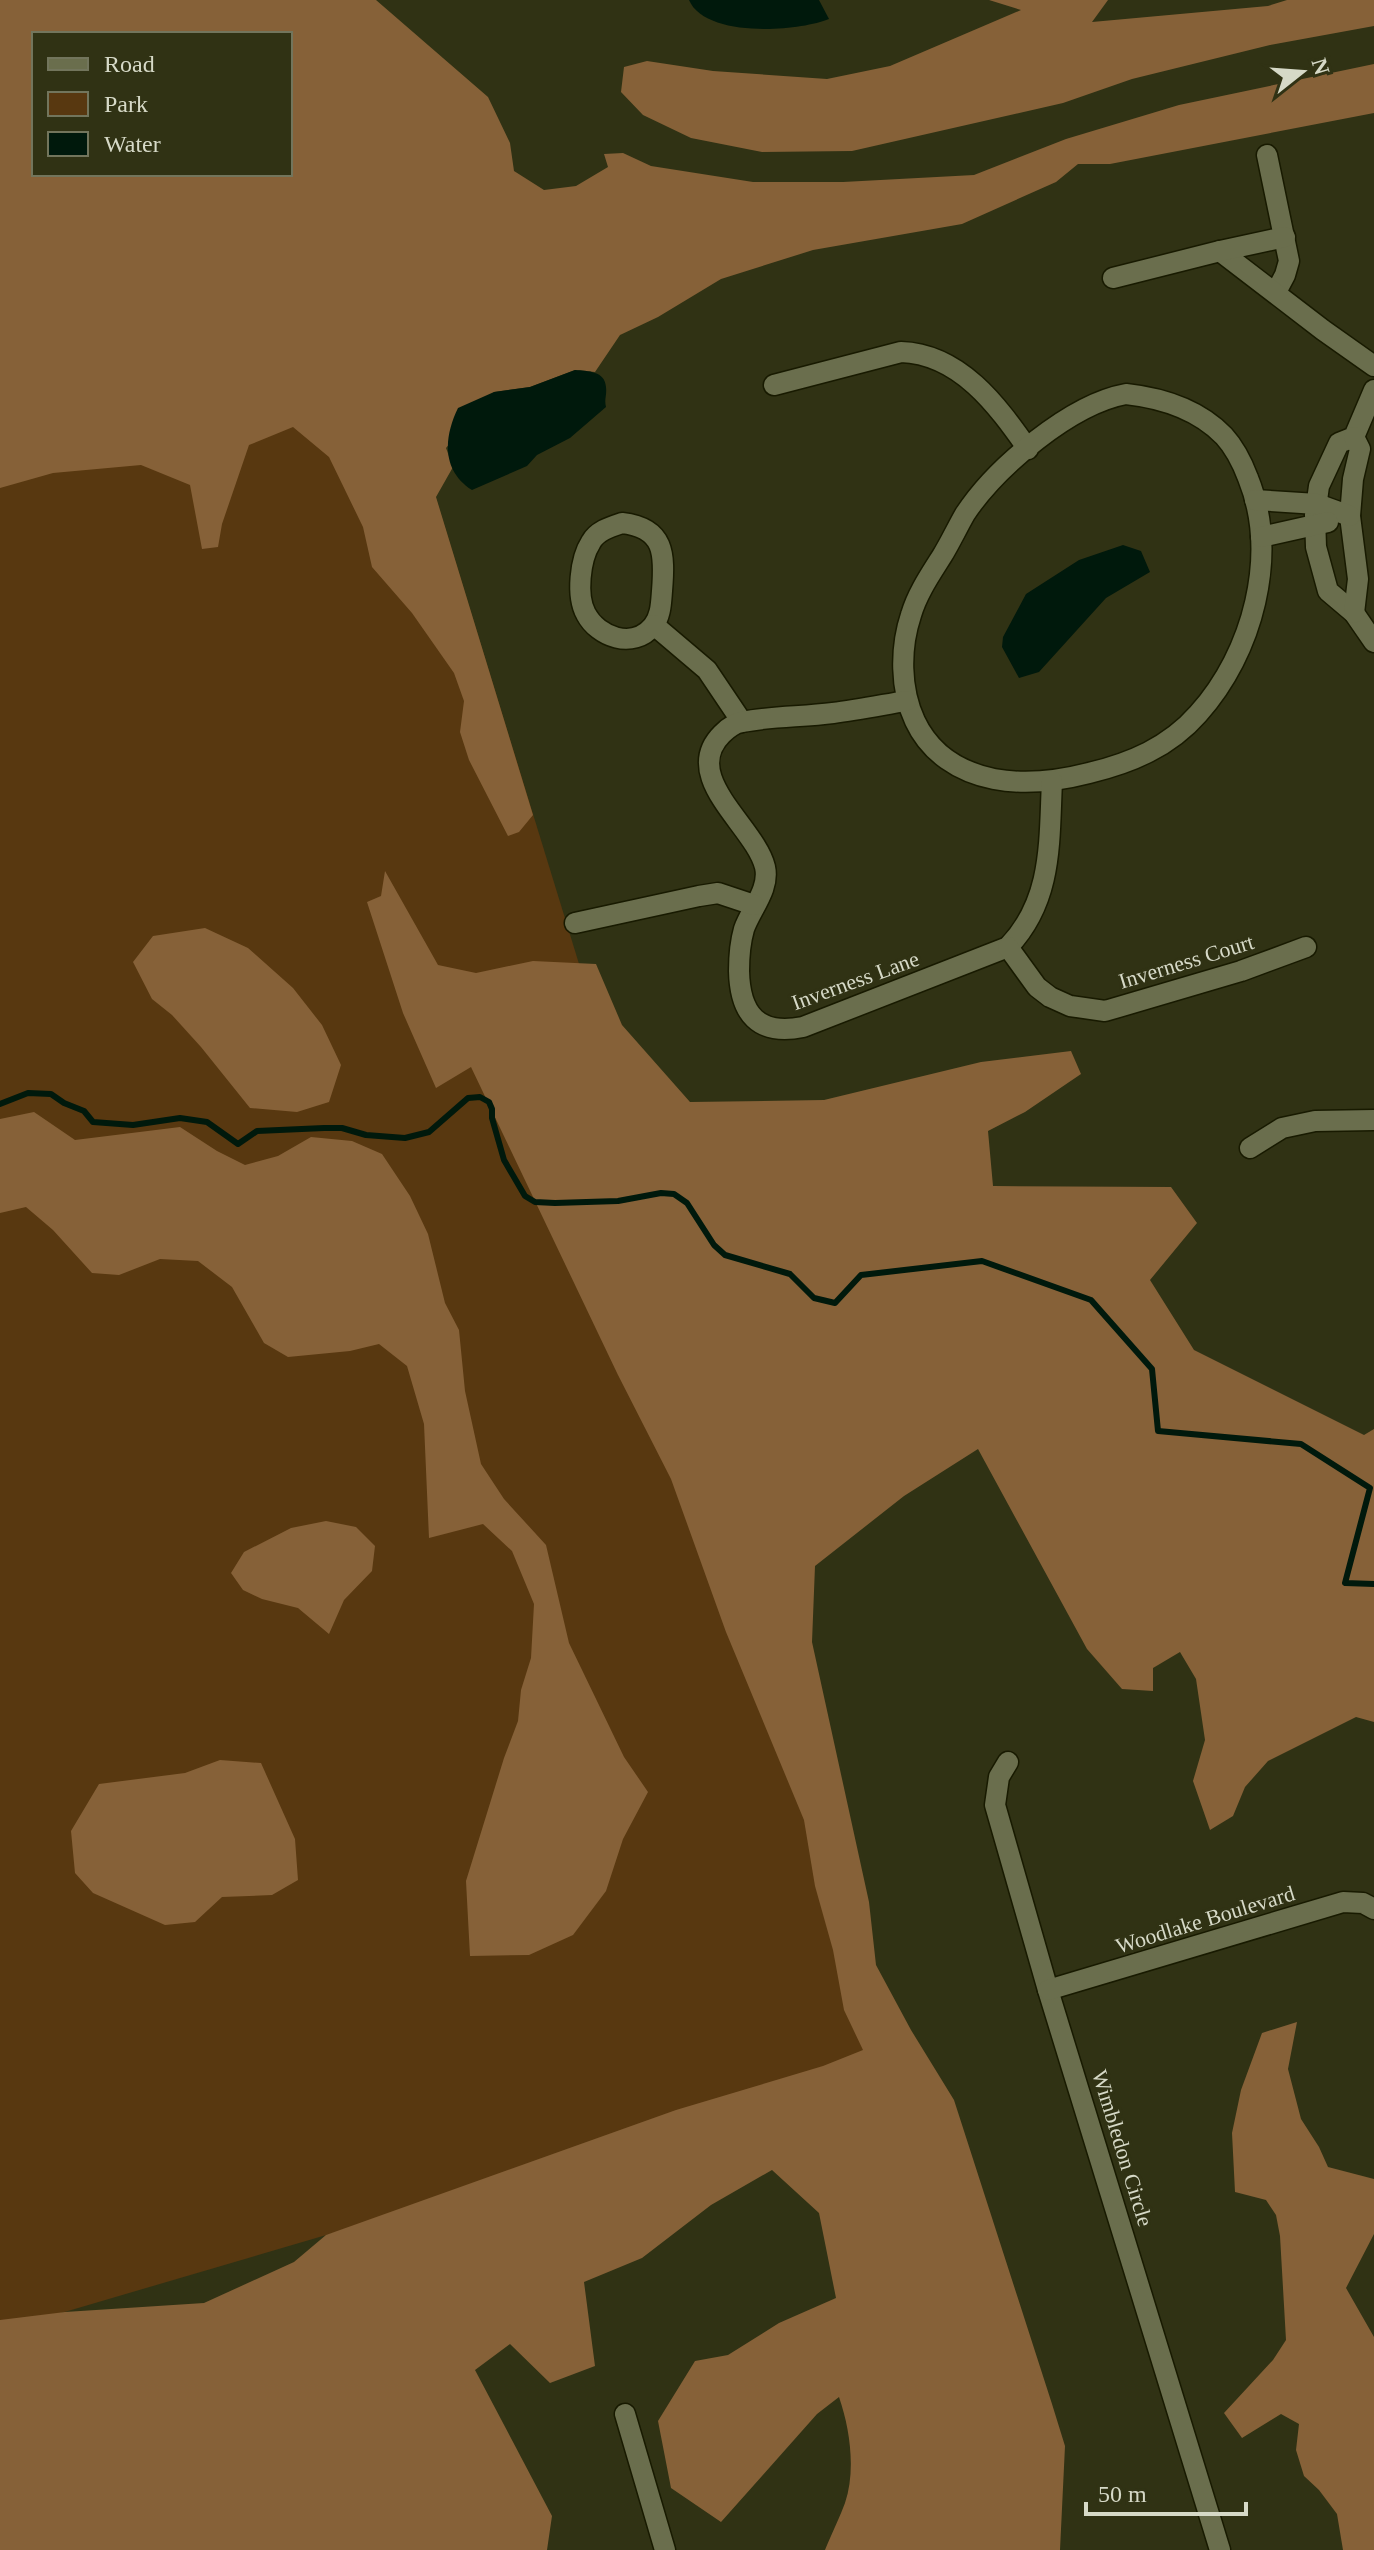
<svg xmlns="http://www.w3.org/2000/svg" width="1374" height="2550" font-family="Georgia,serif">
<rect width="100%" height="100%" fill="#303214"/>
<polygon fill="#583810" points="384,329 650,1195 897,2067 0,2331 0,441"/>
<g fill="#866138" fill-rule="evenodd">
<path d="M0 0H376L488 97 510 143 514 171 544 190 576 186 608 167 604 154 623 153 651 166 753 182H843L974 175 1066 139 1179 105 1374 64V113L1110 164H1078L1056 182 962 224 813 250 721 279 658 317 620 335 595 372 575 370 530 387 494 392 446 448 453 467 436 497 533 815 519 832 508 836 469 760 460 732 464 701 454 673 412 613 372 567 363 527 329 457 293 427 249 445 222 524 218 547 202 549 190 485 141 465 53 473 0 488ZM34 34H290V174H34Z"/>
<polygon points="989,0 1108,0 1092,22 1268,6 1287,0 1374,0 1374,26 1270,45 1132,79 1063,103 852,151 762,152 691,138 643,115 621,92 624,67 647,61 713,71 827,79 890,66 1021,10"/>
<path d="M385 871 438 965 476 973 533 961 596 964 622 1025 690 1102 824 1100 981 1062 1071 1051 1081 1074 1025 1112 988 1131 993 1186 1171 1187 1197 1223 1150 1280 1194 1350 1364 1435 1374 1429V1722L1356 1717 1268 1761 1245 1787 1233 1816 1210 1830 1193 1781 1205 1740 1196 1679 1180 1652 1153 1668V1691L1122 1689 1087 1649 978 1449 904 1496 815 1566 812 1642 869 1902 876 1965 911 2030 954 2100 1052 2404 1065 2446 1060 2550H825C831 2535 839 2519 845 2503 856 2470 850 2429 839 2397L817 2414 721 2522 671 2488 658 2421 695 2361 728 2355 779 2323 836 2298 819 2213 772 2170 711 2205 642 2258 584 2282 595 2366 550 2383 510 2344 475 2370 552 2516 547 2550H0V2320L65 2312 204 2303 294 2262 326 2235 676 2110 823 2066 863 2050 844 2010 833 1950 815 1886 804 1820 726 1632 671 1479 618 1375 471 1067 436 1088 403 1013 367 902 381 896Z"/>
<polygon points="205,928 248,948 293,988 322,1025 341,1065 329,1102 297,1112 250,1108 201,1047 172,1015 152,999 133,962 153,936"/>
<polygon points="34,1112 75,1140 180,1127 217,1151 245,1165 278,1156 311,1137 352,1141 382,1154 410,1196 428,1234 445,1303 459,1330 465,1391 481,1464 504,1499 546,1545 569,1643 624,1757 648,1792 623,1839 606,1891 573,1935 529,1955 470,1956 466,1881 504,1758 518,1721 521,1690 531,1658 534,1604 512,1551 483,1524 429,1538 424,1424 407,1366 379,1344 350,1351 288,1357 264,1343 232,1287 198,1261 160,1259 119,1275 92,1273 53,1230 26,1207 0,1213 0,1119"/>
<polygon points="326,1521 356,1527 375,1546 372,1571 344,1600 329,1634 298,1608 262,1599 243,1590 231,1573 244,1552 291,1528"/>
<polygon points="220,1760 261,1763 295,1839 298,1880 272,1895 222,1897 195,1922 165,1925 93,1893 75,1873 71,1831 99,1784 185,1773"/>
<polygon points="1297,2022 1288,2069 1301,2119 1319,2147 1328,2167 1374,2179 1374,2234 1346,2288 1374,2337 1374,2550 1343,2550 1337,2514 1319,2490 1304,2476 1296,2450 1299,2424 1281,2414 1242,2438 1224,2413 1273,2360 1286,2340 1280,2236 1276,2215 1266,2200 1235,2192 1232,2133 1241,2090 1262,2033"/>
</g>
<g fill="#00190c">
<path d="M689 0H819L829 19C797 32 705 38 689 0Z"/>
<path d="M575 370C588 371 605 371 606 387 607 396 604 399 606 407L570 438 537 455 527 466 472 490C441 470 444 437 458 408L494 392 530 387Z"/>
<polygon points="1123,545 1141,551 1150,572 1106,598 1039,672 1019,678 1002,647 1003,637 1026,594 1079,560"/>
</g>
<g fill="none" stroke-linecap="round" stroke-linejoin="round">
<polyline stroke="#00190c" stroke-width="6" points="0,1104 28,1093 51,1094 64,1103 84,1111 93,1122 133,1125 180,1118 207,1122 238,1144 257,1131 324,1128 342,1128 366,1135 405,1138 429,1132 468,1098 480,1097 489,1102 492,1109 492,1118 504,1160 525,1196 535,1202 555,1203 618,1201 661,1193 674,1194 687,1203 714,1245 725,1255 790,1274 814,1298 835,1303 861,1275 982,1261 1091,1300 1152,1369 1158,1431 1301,1444 1370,1488 1345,1583 1374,1584"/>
<defs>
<g id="minor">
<polyline points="1267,155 1289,261 1285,275 1276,292"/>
<polyline points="1220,251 1323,330 1374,366"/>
<polyline points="1113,278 1220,251 1285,237"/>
<path d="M774 385 901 352C960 354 997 405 1028 449"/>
<polyline points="1374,390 1354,437 1339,443 1319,486 1315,515 1316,547 1328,591 1354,613 1374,642"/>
<path d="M1126 394C1162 398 1198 409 1224 436 1235 448 1242 462 1248 478 1279 555 1253 653 1198 714 1169 747 1131 763 1089 773 1058 781 1026 785 994 779 959 772 930 753 915 721 900 689 900 648 911 615 917 594 930 575 942 556 950 543 957 528 965 514 996 467 1071 404 1126 394Z"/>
<polyline points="1354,437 1360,449 1353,479 1350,516 1358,579 1354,613"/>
<polyline points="1255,500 1317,504 1350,516"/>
<path d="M622 523C665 528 665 554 662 591 661 603 661 616 653 626 633 650 598 637 586 614 576 596 580 559 591 542 597 531 610 527 622 523Z"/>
<polyline points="1261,537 1328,522"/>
<polyline points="654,625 707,670 742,722"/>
<path d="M906 701C882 705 857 710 833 713 803 717 772 716 742 722 734 723 727 729 722 734 679 777 755 826 765 867 770 889 751 909 744 929 740 943 739 956 739 971 740 1014 758 1036 803 1027L1008 947C1053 900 1049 842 1052 781"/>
<polyline points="575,923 699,896 718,893 754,905"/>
<polyline points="1008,947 1037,987 1050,997 1070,1006 1105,1011 1241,971 1306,947"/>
<polyline points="1250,1148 1282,1128 1315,1121 1374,1120"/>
<polyline points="1008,1762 999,1777 995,1805 1048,1990 1220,2550"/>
<polyline points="1048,1990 1343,1902 1363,1903 1374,1909"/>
<polyline points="625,2414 665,2550"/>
</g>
</defs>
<use href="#minor" stroke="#181a00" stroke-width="23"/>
<use href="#minor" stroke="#6a6e4d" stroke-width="20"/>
</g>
<g text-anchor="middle" stroke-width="6" stroke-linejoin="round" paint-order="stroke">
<g font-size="22" fill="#d6d9c7" stroke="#303214">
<text transform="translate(1186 961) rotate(-17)" y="8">Inverness Court</text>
<text transform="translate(855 980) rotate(-20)" y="8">Inverness Lane</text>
<text transform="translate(1205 1919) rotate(-17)" y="8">Woodlake Boulevard</text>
<text transform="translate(1123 2148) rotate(73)" y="8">Wimbledon Circle</text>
</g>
</g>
<rect x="32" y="32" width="260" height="144" fill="#303214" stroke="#72755c" stroke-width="2"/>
<rect x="48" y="58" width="40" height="12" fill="#6a6e4d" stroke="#72755c" stroke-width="2"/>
<text x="104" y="72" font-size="24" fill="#d6d9c7">Road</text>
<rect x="48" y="92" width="40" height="24" fill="#583810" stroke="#72755c" stroke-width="2"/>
<text x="104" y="112" font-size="24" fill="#d6d9c7">Park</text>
<rect x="48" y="132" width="40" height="24" fill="#00190c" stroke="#72755c" stroke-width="2"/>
<text x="104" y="152" font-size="24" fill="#d6d9c7">Water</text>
<g transform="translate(1302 72) rotate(73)" stroke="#303214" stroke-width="6" paint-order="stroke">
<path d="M0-6L14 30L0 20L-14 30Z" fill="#d6d9c7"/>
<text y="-12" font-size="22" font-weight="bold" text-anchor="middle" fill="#d6d9c7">N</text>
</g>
<path d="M1086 2502v12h160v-12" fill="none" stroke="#d6d9c7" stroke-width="4"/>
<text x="1098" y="2502" font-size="24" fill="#d6d9c7" stroke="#303214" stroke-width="6" paint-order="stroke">50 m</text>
</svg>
